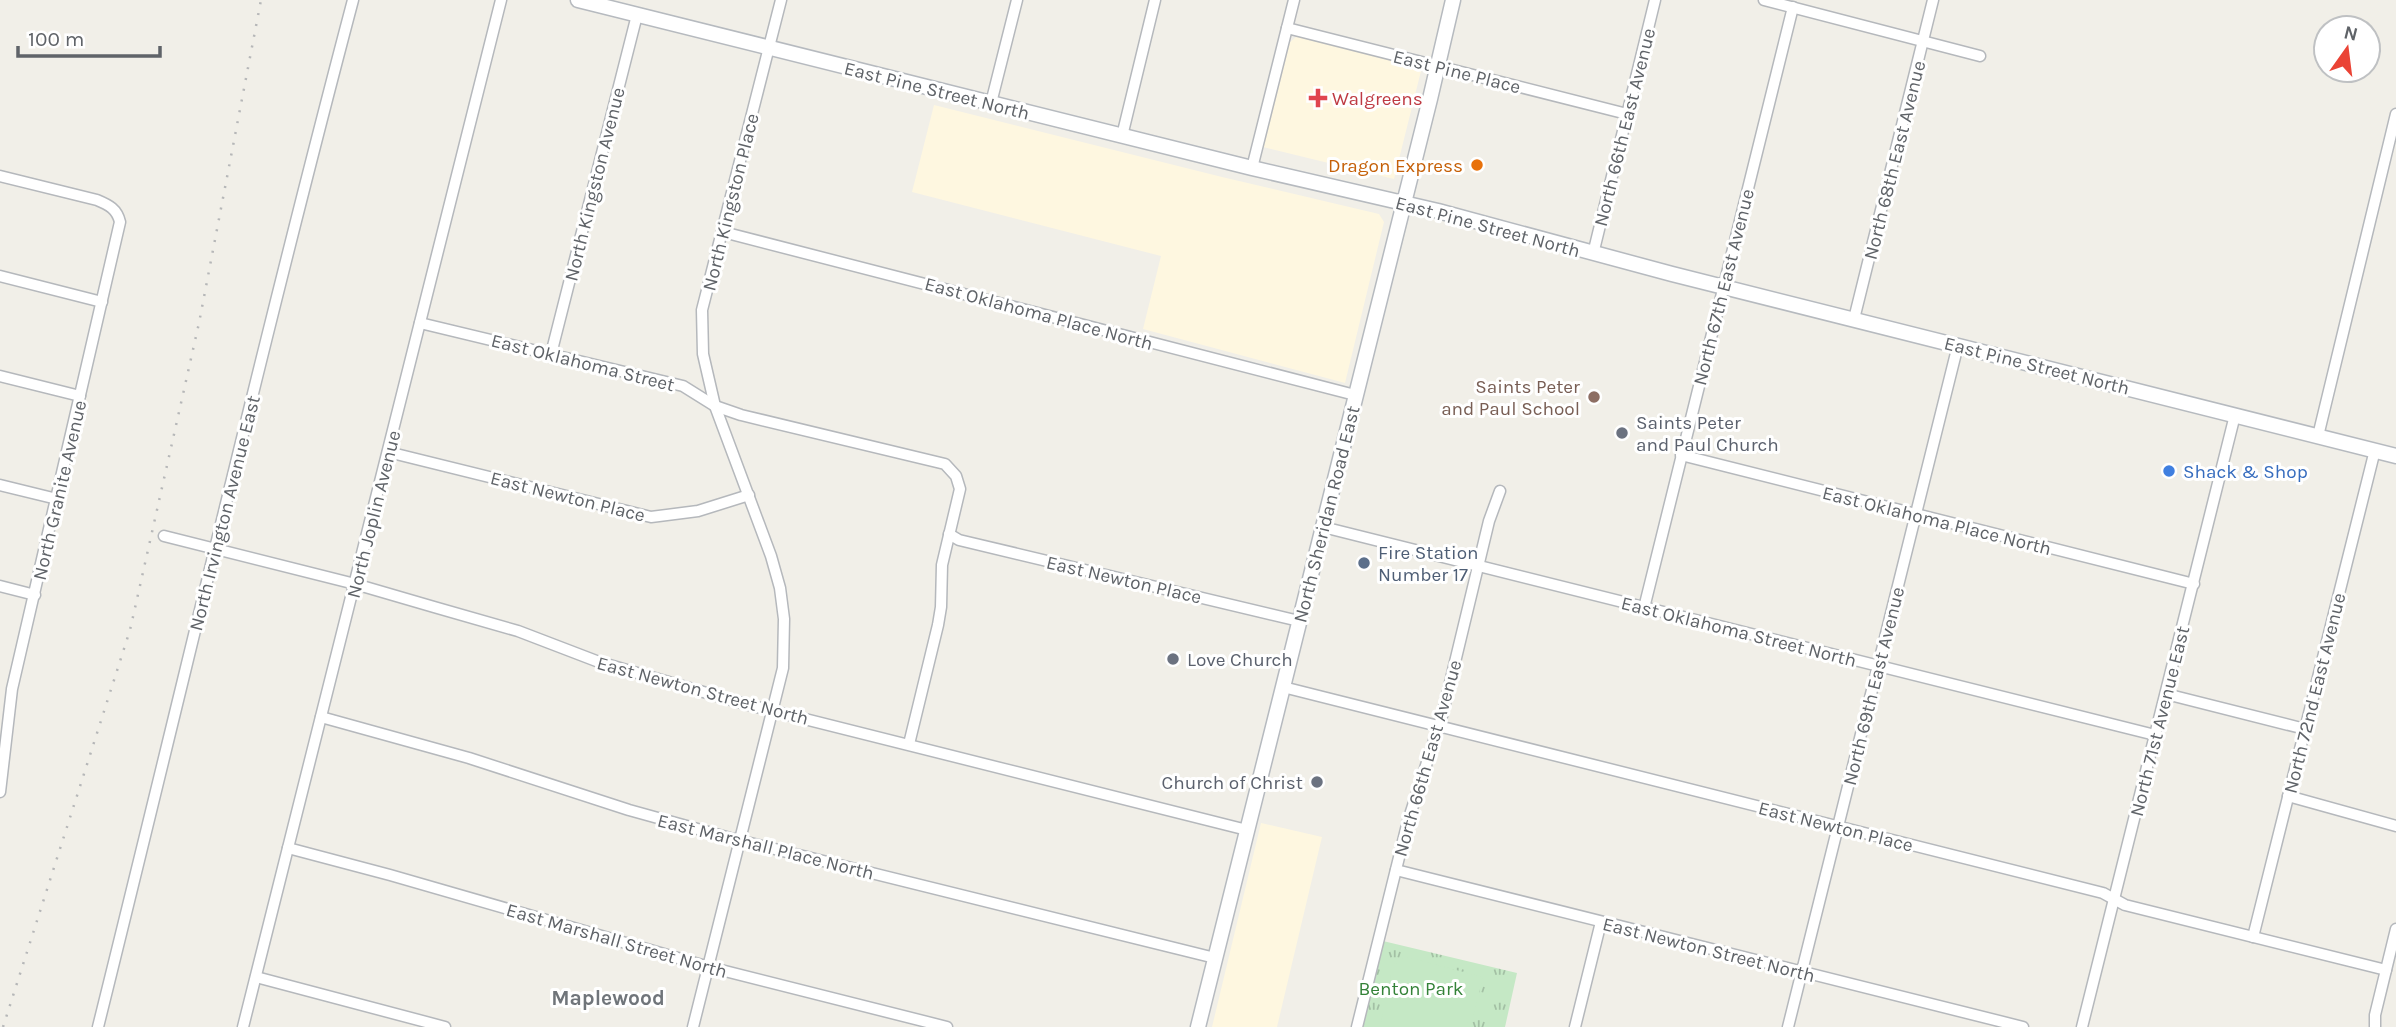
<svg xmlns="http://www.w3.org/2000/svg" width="2396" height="1027" font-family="Karla,sans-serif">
<defs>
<pattern id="grass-tufts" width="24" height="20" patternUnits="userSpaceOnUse" patternTransform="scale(1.75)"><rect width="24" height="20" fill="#c5e8c5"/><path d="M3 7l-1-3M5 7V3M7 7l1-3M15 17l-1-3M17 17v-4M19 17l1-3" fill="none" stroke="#a3c0a4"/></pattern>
</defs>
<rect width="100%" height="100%" fill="#f1efe8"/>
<g fill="#fef7e0">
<polygon points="1301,36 1422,67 1394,179 1263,147 1289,43 1296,37"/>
<polygon points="934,105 1222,177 1379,214 1384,222 1345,383 1143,329 1161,256 912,192"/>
<polygon points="1261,823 1322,837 1277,1027 1212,1027"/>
</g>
<polygon fill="url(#grass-tufts)" points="1383,941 1517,973 1505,1027 1361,1027"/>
<polygon fill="#c5e8c5" points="1406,957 1483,977 1474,1014 1464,1027 1380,1027 1393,965"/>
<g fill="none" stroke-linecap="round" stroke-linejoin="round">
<defs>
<g id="street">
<polyline points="1764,0 1980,56"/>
<polyline points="1287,28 1627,114"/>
<polyline points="991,103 1017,0"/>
<polyline points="1122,136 1155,0"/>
<polyline points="1252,168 1294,0"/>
<path d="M0 176 97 200C109 205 117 209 120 222L12 689 0 792"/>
<polyline points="723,232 1355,395"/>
<polyline points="1593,254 1655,0"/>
<polyline points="0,276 102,302"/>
<polyline points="1854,319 1933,0"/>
<polyline points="420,323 683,386 715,406 741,415 945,464 956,476 960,489 942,565 941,607 938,625 909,744"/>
<polyline points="551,354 637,15"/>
<polyline points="0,376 80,396"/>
<polyline points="2318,436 2396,114"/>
<polyline points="388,452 651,517 698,511 749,495"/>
<polyline points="1681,455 2194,584"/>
<polyline points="0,485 57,499"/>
<polyline points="1323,527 2155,735"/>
<polyline points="949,534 959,540 1299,621"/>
<polyline points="164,536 355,584 434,607 518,631 599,662 745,704 1247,830"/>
<polyline points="0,586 35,595"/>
<polyline points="1644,608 1793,7"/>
<polyline points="1283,687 2103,893 2125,905 2386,970"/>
<polyline points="2166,694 2305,729"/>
<polyline points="321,717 469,758 629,810 730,838 1215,958"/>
<polyline points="2288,796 2396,826"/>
<polyline points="288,848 390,875 709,967 947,1027"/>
<polyline points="1396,870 2023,1027"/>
<polyline points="2253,937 2375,450"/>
<polyline points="256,977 445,1027"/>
<path d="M98 1027C183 685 263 341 353 0"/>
<polyline points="243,1027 501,0"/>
<polyline points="693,1027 783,668 784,619 780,588 771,556 715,406 703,354 702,310 781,0"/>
<polyline points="1357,1027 1408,821 1442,716 1489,521 1500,491"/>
<polyline points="1575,1027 1601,922"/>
<polyline points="1788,1027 1958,345"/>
<polyline points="2082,1027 2235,415"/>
<polyline points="2375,1027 2375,1015 2396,929"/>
</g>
<g id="secondary">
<polyline points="578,0 1252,168 1438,211 1672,274 2396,456"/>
<polyline points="1198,1027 1430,99 1453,0"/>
</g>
</defs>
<use href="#street" stroke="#b5b8bc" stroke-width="13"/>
<use href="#secondary" stroke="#b6babf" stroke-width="17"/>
<use href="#street" stroke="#fff" stroke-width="10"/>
<use href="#secondary" stroke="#fff" stroke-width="14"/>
<polyline stroke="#b6b7b8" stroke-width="2.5" stroke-dasharray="2 9" stroke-linecap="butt" points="3,1027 130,630 199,323 261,0"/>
</g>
<path fill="#e0444e" stroke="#fff" stroke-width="2.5" d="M1314.5 87.5h7v7h7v7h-7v7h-7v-7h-7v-7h7z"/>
<circle fill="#e8710a" stroke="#fff" stroke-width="2.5" cx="1477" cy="165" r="7"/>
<circle fill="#8d6e63" stroke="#fff" stroke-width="2.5" cx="1594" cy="397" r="7"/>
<g fill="#6b7280" stroke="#fff" stroke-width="2.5">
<circle cx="1622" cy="433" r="7"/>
<circle cx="1173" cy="659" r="7"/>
<circle cx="1317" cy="782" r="7"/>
</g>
<circle fill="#3f7fe0" stroke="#fff" stroke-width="2.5" cx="2169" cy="471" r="7"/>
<circle fill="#5c6f8a" stroke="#fff" stroke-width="2.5" cx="1364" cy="563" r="7"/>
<g text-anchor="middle" stroke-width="6" stroke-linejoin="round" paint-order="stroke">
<g font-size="19" fill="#5f6368" stroke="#fff">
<text transform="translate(1457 71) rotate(14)" y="7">East Pine Place</text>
<text transform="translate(937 90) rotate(14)" y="7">East Pine Street North</text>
<text transform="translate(1624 127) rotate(-76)" y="7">North 66th East Avenue</text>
<text transform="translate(1894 160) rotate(-76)" y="7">North 68th East Avenue</text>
<text transform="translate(594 184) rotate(-76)" y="7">North Kingston Avenue</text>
<text transform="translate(730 202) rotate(-76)" y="7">North Kingston Place</text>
<text transform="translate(1488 226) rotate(15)" y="7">East Pine Street North</text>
<text transform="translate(1723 287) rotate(-76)" y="7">North 67th East Avenue</text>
<text transform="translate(1039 313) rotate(15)" y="7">East Oklahoma Place North</text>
<text transform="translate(583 362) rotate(14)" y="7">East Oklahoma Street</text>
<text transform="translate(2037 365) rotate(14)" y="7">East Pine Street North</text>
<text transform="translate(59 490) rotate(-77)" y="7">North Granite Avenue</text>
<text transform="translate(568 496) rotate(14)" y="7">East Newton Place</text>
<text transform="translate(224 513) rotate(-76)" y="7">North Irvington Avenue East</text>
<text transform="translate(373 514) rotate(-76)" y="7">North Joplin Avenue</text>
<text transform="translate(1326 514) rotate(-76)" y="7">North Sheridan Road East</text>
<text transform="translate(1937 520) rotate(14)" y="7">East Oklahoma Place North</text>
<text transform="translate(1124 579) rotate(13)" y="7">East Newton Place</text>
<text transform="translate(1739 631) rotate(14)" y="7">East Oklahoma Street North</text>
<text transform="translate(1873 686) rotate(-76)" y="7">North 69th East Avenue</text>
<text transform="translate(703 690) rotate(15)" y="7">East Newton Street North</text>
<text transform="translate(2314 693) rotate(-76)" y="7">North 72nd East Avenue</text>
<text transform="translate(2159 721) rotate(-76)" y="7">North 71st Avenue East</text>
<text transform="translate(1427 758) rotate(-74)" y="7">North 66th East Avenue</text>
<text transform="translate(1836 826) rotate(14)" y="7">East Newton Place</text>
<text transform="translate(766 846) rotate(14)" y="7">East Marshall Place North</text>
<text transform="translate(617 940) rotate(16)" y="7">East Marshall Street North</text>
<text transform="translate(1709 949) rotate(14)" y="7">East Newton Street North</text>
</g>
<g font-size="19" fill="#be3a42" stroke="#fff" text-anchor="start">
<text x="1332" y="105">Walgreens</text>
</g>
<g font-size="19" fill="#c56008" stroke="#fff" text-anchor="end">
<text x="1463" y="172">Dragon Express</text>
</g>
<g font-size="19" fill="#785e54" stroke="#fff" text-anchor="end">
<text x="1580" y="393">Saints Peter<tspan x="1580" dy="22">and Paul School</tspan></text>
</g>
<g font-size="19" fill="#5b616d" stroke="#fff" text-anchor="start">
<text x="1636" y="429">Saints Peter<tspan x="1636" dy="22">and Paul Church</tspan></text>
<text x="1187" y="666">Love Church</text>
<text x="1303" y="789" text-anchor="end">Church of Christ</text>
</g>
<g font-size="19" fill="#366cbe" stroke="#fff" text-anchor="start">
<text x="2183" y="478">Shack &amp; Shop</text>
</g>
<g font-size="19" fill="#4e5e75" stroke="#fff" text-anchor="start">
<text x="1378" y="559">Fire Station<tspan x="1378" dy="22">Number 17</tspan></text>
</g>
<g font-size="19" fill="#348238" stroke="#fff">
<text x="1411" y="995">Benton Park</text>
</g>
<g font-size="21" font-weight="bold" fill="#70757a" stroke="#fff">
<text x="608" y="1005">Maplewood</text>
</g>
</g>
<g transform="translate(2347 49) rotate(14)"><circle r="33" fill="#ffffff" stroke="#bfc1c3" stroke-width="2"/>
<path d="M0-5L12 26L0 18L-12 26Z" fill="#ea4335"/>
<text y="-10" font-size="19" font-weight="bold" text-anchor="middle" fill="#5f6368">N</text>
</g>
<path d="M18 46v10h142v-10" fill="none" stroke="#5f6368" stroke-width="3.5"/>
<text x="28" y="46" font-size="21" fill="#5f6368" stroke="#ffffff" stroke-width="5" paint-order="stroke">100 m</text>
</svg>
